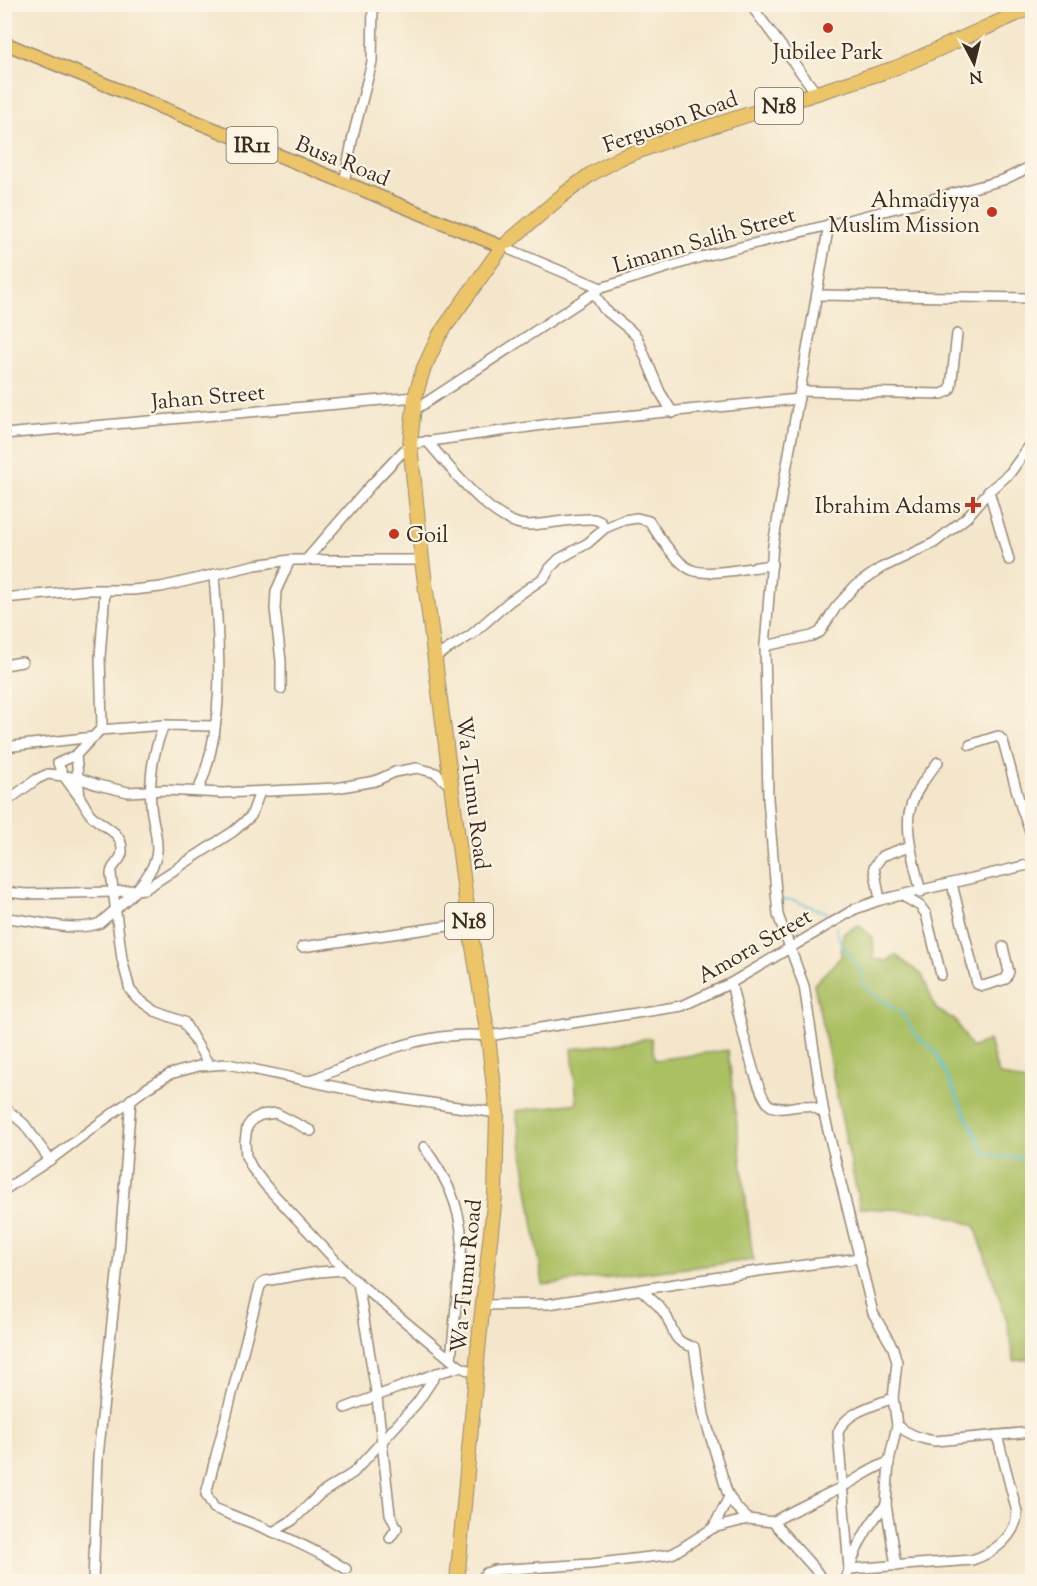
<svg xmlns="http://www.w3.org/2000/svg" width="1037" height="1586" font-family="'Sorts Mill Goudy',serif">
<rect width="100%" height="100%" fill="#fcf5e5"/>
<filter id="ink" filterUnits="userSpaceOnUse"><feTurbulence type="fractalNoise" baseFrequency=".0167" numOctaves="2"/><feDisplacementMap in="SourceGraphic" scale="12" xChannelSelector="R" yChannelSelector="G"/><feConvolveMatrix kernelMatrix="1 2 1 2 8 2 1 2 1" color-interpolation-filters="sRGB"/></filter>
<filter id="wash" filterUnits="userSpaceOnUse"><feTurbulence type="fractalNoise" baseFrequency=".008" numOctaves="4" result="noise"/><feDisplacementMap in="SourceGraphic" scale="24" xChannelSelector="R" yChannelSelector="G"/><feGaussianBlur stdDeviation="1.35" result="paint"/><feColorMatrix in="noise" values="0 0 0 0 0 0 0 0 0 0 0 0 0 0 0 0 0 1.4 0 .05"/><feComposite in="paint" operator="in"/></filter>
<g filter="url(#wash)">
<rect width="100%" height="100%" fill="#f4e6cb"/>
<g fill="#abc064" stroke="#737541" stroke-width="1.5">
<polygon points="859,925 873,938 874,959 888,961 895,955 922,975 936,1009 956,1021 971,1048 989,1040 998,1074 1025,1082 1026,1107 1032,1116 1032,1359 1014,1361 1007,1321 975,1226 934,1211 860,1208 814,984 841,957 843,933"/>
<polygon points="651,1038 655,1060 728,1050 753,1260 543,1285 516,1111 577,1103 572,1049"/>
</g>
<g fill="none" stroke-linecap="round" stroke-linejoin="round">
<g stroke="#5fc3dc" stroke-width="2">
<polyline points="781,900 793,900 830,914"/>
<polyline points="836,928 840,942 862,973 863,986 902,1014 917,1036 935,1051 984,1153 1004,1158 1019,1156 1032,1173"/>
</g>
</g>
</g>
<g filter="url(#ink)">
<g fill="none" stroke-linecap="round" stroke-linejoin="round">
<defs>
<g id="minor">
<polyline points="750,4 817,94"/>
<polyline points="344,183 353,136 372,62 373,4"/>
<polyline points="511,250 601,288"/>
<polyline points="594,293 604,309 629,329 637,337 660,392 673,413"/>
<polyline points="817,295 1032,298"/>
<polyline points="800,391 942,394 949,391 951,387 957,334"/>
<polyline points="413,411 601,288 701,257 932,199 1003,180 1032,166"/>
<polyline points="4,434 415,397"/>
<path d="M427 441C449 466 494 526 529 525 551 524 572 518 594 519L601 522 605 528"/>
<polyline points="989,491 1009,560"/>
<polyline points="306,560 371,485 410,444 564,422 799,399"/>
<path d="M105 591 100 657 102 725 100 730 76 755 58 763C62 777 71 785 80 798 84 803 86 809 90 814 101 827 122 830 122 850 123 861 111 864 111 874L122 959 130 990 138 999 155 1011 184 1022 209 1065"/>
<polyline points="4,598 87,590 132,590 161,587 255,565 290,560 422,560"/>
<polyline points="765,646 812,636 820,632 836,607 855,586 881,568 934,543 967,517 989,491 1010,473 1032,442"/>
<path d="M435 657 471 635 510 601 545 577 550 568 559 559 588 543 605 528 624 520 637 518 649 521C657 534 678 565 692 570 710 577 752 567 772 565"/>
<polyline points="4,665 22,662"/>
<polyline points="281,689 281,661 275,609 276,591 290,560"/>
<polyline points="100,730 164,725 214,726"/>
<polyline points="970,745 998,736 1003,741 1021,807 1032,837"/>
<polyline points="4,747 94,737"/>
<polyline points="76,755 80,798"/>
<path d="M198 791C227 723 219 647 214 574"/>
<polyline points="4,803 37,779 48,774 79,778 98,785 128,792 165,790 222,793 336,788 375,781 395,772 417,768 436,773 452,787"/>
<polyline points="952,884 977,984 983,986 1006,979 1009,972 1003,947"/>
<polyline points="4,892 27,894 113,892 145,889 234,831 251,816 260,792"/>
<path d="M921 892C916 871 904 830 910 810 914 792 927 776 938 762"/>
<polyline points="903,896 920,906 926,914 941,975"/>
<polyline points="880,900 874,867 882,856 910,846"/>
<path d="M4 918C35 919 71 934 100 923 120 905 149 884 156 857 160 842 152 821 151 806 149 778 153 751 164 725"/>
<polyline points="302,947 469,923"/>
<path d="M731 983C736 1003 757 1101 771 1106 790 1114 804 1096 824 1114L873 1313 893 1348 897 1362 893 1398 897 1425 889 1462 886 1505 896 1566"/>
<path d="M309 1081C366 1058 425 1029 488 1036L682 1006 731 983 855 909 880 900 1032 864"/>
<polyline points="4,1107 24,1124 50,1160"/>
<polyline points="824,1114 804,986 778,915 768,799 765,646 773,545 829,224"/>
<polyline points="311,1131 276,1113 261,1115 253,1119 247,1127 245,1142 246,1156 252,1168 266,1186 351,1277 460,1367 476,1373"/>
<path d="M424 1147C446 1178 460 1203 462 1242L451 1359"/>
<polyline points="4,1190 50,1160 147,1088 170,1074 199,1066 228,1064 365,1093 497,1113"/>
<path d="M345 1270 318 1272 265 1281 260 1286 206 1494 214 1508C259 1526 305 1543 346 1569"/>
<polyline points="358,1283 377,1398 390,1514 397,1528 390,1538"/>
<path d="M641 1290C649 1297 659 1305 665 1314 675 1330 671 1342 694 1347L704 1415 727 1492 735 1506 748 1519"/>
<polyline points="483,1305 548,1304 758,1271 860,1258"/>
<polyline points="345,1408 437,1373 460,1367"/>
<path d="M897 1425C909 1435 920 1439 935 1441L1032 1432"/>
<path d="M773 1522C796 1508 820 1498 844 1486 859 1478 872 1468 889 1462"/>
<polyline points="713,1528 729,1497"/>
<polyline points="273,1532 293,1520 320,1494 353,1473 417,1403 437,1373"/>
<path d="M849 1569 972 1560C993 1553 1017 1536 1017 1512L997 1435"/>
<path d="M849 1569 838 1433C844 1412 876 1405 893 1398"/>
<polyline points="93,1582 98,1457 119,1255 131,1099"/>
<polyline points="479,1582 486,1573 495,1570 591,1564 667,1555 674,1553 713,1528 748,1519 773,1522 814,1568 824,1582"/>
<path d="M845 1582C854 1552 865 1527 886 1505"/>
</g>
<polyline id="major" points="4,43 500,246"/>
<g id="highway">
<polyline points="508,242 563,195 591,174 620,158 671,139 896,68 1032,7"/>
<polyline points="457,1582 479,1340 495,1196 497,1113 488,1036 469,923 422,560 410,444 415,397 423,370 440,334 500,250"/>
</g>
</defs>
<use href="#minor" stroke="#988874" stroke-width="12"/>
<use href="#major" stroke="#988874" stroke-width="15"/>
<use href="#highway" stroke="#988874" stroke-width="16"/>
<use href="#minor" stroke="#fff" stroke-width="9"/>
<use href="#major" stroke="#ecc569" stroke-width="12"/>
<use href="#highway" stroke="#ecc569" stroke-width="14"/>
</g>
</g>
<g fill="#c8321e" stroke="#fcf5e5" stroke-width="2">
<circle cx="828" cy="28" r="6"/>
<circle cx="992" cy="212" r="6"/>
<path d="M970 496h6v6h6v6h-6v6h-6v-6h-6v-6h6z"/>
<circle cx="394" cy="534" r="6"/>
</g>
<g text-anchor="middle" stroke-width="4.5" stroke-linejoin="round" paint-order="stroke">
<g fill="#fcf5e5" stroke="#75675a" stroke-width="1.5">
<rect x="755" y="88" width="48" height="36" rx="4.5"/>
<rect x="226.5" y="127" width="51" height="36" rx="4.5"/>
<rect x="445" y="903" width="48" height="36" rx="4.5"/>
</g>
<g font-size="21" font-weight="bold" fill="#3b2a1e">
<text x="779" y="113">N18</text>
<text x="252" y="152">IR11</text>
<text x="469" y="928">N18</text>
</g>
<g font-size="22" fill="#3b2a1e" stroke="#fcf5e5" text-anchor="end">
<text x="828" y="59" text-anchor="middle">Jubilee Park</text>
<text x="980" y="207">Ahmadiyya<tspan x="980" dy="25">Muslim Mission</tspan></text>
<text x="961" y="513">Ibrahim Adams</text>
<text x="406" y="542" text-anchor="start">Goil</text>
</g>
<g font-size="22" fill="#3b2a1e" stroke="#fcf5e5">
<text transform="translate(670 121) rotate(-20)" y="8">Ferguson Road</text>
<text transform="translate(343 160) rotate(22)" y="8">Busa Road</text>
<text transform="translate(704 239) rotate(-16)" y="8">Limann Salih Street</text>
<text transform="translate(208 396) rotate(-5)" y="8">Jahan Street</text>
<text transform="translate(474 793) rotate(83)" y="8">Wa -Tumu Road</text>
<text transform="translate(754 945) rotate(-30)" y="8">Amora Street</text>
<text transform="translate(465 1276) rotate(-84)" y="8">Wa -Tumu Road</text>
</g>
</g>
<rect width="1037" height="1586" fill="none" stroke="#fcf5e5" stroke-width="24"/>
<g transform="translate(974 63) rotate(173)" stroke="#fcf5e5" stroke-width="4.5" paint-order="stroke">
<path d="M0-4.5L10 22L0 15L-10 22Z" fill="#3b2a1e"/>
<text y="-9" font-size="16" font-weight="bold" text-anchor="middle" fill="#3b2a1e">N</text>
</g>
</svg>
